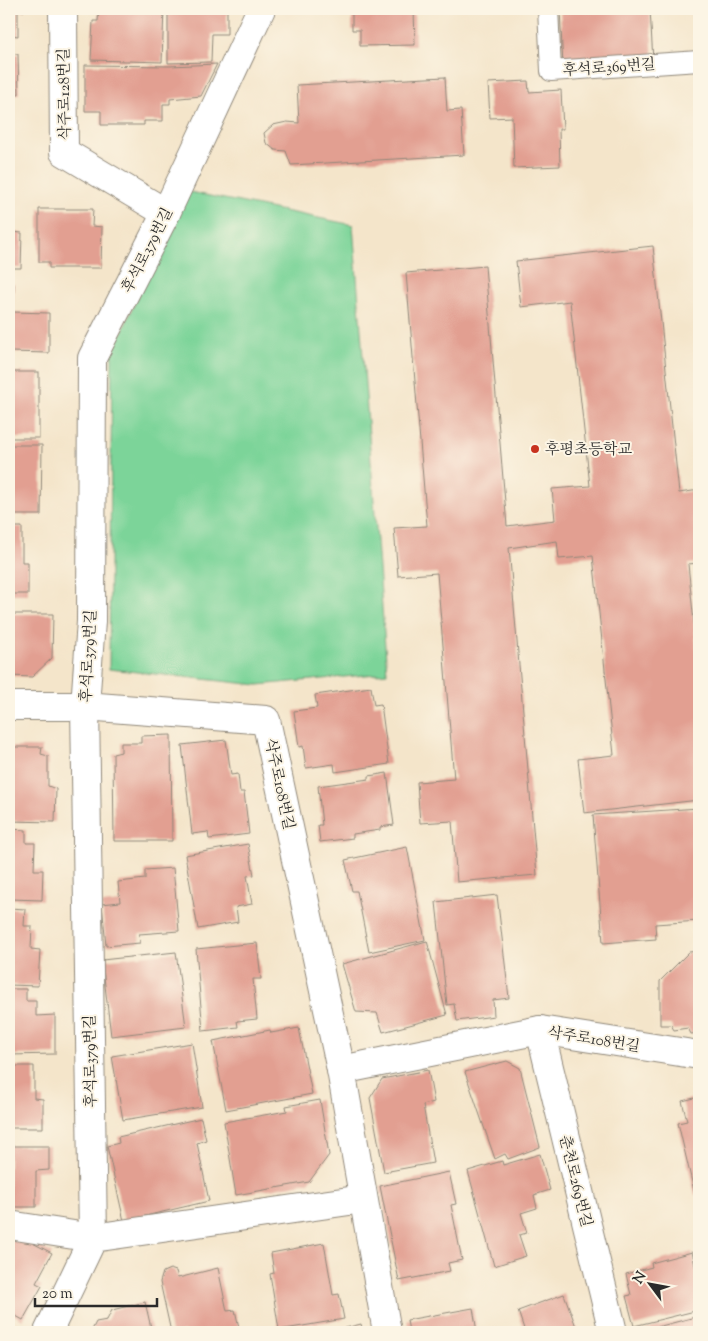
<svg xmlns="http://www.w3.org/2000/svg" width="708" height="1341" font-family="'Sorts Mill Goudy','Noto Serif KR',serif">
<rect width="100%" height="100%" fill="#fcf5e5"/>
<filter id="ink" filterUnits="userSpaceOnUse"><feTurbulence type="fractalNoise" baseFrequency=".02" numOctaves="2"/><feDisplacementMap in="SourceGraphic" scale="10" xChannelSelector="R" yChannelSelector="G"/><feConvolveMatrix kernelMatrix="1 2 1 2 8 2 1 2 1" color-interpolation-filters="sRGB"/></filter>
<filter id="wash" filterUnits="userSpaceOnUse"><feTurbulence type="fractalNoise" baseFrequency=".0096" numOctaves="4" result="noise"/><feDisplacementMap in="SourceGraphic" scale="20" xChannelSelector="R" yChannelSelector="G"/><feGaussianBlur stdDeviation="1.12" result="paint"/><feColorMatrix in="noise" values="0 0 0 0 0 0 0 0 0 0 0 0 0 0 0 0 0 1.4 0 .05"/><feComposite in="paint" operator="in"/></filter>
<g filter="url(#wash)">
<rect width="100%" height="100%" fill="#f4e5ca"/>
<polygon fill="#7cd499" stroke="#548062" points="185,191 353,225 387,673 258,685 109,669 112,354"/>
<g id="blocks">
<g fill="#e29f91">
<polygon points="9,9 24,9 24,11 18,10 18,36 11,35 11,42 9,42"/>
<polygon points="99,9 164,9 162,62 91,60 93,21 98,21"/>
<polygon points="168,9 227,9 227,34 212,34 211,62 168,63"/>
<polygon points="352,9 414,9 415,45 360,46 360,30 352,30"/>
<polygon points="560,9 650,9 653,61 563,66"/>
<polygon points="18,54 19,94 12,94 12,120 9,120 9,55"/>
<polygon points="217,64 201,96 170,99 170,104 163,104 163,121 144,121 144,125 101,125 101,111 85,111 85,65 170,66"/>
<polygon points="445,77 447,111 461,110 464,155 291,165 286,151 275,150 266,143 264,133 273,125 287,122 299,123 297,85"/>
<polygon points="528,81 529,92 561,90 563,129 559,129 560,166 514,168 512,117 490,118 488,83"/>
<polygon points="39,209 93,209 92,226 102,227 101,268 49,268 49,262 39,262"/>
<polygon points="9,211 12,211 12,232 22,233 21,268 9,268"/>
<polygon points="653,246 679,493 699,490 699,563 688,564 699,672 699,800 584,813 578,759 614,755 593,556 559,559 557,541 509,548 537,875 457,882 452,821 420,823 417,782 454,779 437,573 398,576 394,528 427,526 406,273 485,266 507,526 555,520 552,489 590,486 570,301 521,307 516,261"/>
<polygon points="9,284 14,284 13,312 49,313 49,353 9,352"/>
<rect x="9" y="372" width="30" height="66"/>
<polygon points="9,445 42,445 41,515 9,515"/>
<polygon points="9,527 22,527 22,562 28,562 28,594 9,594"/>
<polygon points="9,614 53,614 52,658 32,677 9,676"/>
<polygon points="371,687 374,705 381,704 389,764 335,772 334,764 306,768 303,746 299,747 294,711 317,708 315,695"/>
<polygon points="171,735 172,841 114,841 113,754 121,752 121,743 141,743 141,736"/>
<polygon points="226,740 231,775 238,774 240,792 244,792 249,834 209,839 208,832 192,834 182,745"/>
<polygon points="9,747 42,747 41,754 48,756 48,786 56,789 55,822 9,821"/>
<polygon points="387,773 394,825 380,827 380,830 353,834 353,838 320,842 318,825 322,825 318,786 369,779 369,776"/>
<polygon points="699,808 699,921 655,924 656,939 603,943 593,815"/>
<polygon points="9,829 26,830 26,843 35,843 34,870 43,870 42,900 9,899"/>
<polygon points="248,844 254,875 247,876 252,904 236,907 238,922 198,929 185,855"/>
<polygon points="407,847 425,940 369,952 357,891 352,891 345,860"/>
<polygon points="173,868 179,931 139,934 140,943 106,946 102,904 120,902 118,882 145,879 145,870"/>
<polygon points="497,895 509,998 493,1000 494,1016 457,1021 454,1004 447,1005 436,902"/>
<polygon points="9,908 25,909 24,926 32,926 31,949 40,950 38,986 9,985"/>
<polygon points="427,941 447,1015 383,1032 377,1013 356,1012 342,964"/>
<polygon points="257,943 261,979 253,979 257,1019 237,1021 238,1027 203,1031 196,949"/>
<polygon points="699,951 699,1033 691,1034 688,1028 674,1030 671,1025 660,1025 660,981 689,952"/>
<polygon points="176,952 186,1027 111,1036 102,960"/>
<polygon points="9,989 26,989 26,1001 36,1001 36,1016 55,1015 55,1054 9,1055"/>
<polygon points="299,1028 312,1094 226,1110 213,1041 270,1030 271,1033"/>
<polygon points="192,1043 202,1107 123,1120 112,1056"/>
<polygon points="507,1061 520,1068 540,1147 508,1159 505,1154 495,1159 465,1072"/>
<polygon points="9,1066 34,1066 34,1098 43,1099 43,1128 9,1128"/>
<polygon points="428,1070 434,1102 423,1105 433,1163 384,1172 370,1098 382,1079"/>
<polygon points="699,1097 699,1194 695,1195 678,1123 687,1121 682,1101"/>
<polygon points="320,1100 329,1155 309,1182 236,1195 224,1122 287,1111 286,1106"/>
<polygon points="201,1118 206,1140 197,1143 209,1201 124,1221 107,1146 119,1143 118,1137"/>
<polygon points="9,1146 49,1146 49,1170 36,1171 36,1207 9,1207"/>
<polygon points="540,1154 550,1190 534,1195 537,1208 521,1213 527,1233 519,1235 526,1256 494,1266 468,1171 502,1161 503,1165"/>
<polygon points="449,1172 456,1204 451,1205 462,1260 448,1263 450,1271 399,1281 380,1186"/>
<polygon points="17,1235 52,1253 36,1283 42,1286 23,1320 9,1312 9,1239 14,1241"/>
<polygon points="324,1243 333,1295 339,1294 344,1319 279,1330 270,1274 274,1273 271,1253"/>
<polygon points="692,1252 699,1283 699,1310 634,1326 626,1296 631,1295 626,1274 652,1267 651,1263"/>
<polygon points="218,1268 227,1311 235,1310 240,1332 171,1332 160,1282 163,1272 170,1269 176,1271 178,1278"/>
<polygon points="564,1294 578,1332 525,1332 518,1311"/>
<polygon points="145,1302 152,1332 91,1332 96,1322 107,1320 112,1310"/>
<polygon points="473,1308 477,1332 409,1332 407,1320"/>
<polygon points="699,1316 699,1332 638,1332"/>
<polygon points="361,1324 363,1332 330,1332"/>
</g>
</g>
</g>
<g filter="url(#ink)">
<use href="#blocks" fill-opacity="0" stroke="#90887a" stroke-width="1"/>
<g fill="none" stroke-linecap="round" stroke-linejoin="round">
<defs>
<polyline id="lane" points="548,9 551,71 699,61"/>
<g id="street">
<polyline points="63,9 64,152 166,213"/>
<polyline points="9,706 85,706 266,720 341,1070 387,1332"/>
<polyline points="540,1030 613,1332"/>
<polyline points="341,1070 540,1030 699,1055"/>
<polyline points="9,1225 93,1238 363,1199"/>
<polyline points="48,1332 93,1238 85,706 91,621 92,358 166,213 261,9"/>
</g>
</defs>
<use href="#lane" stroke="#90887a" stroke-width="22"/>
<use href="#street" stroke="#90887a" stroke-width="30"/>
<use href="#lane" stroke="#fff" stroke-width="20"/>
<use href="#street" stroke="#fff" stroke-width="28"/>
</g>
</g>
<circle fill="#c8321e" stroke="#fcf5e5" stroke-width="2" cx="535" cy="449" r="5"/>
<g text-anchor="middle" stroke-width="4" stroke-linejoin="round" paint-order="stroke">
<g font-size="15" fill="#2b2b2b" stroke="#fcf5e5">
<text transform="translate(609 67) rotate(-4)" y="5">후석로369번길</text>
<text transform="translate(64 94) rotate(-91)" y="5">삭주로128번길</text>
<text transform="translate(147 250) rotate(-63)" y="5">후석로379번길</text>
<text transform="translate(88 656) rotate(-87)" y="5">후석로379번길</text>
<text transform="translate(280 784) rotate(78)" y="5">삭주로108번길</text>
<text transform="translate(594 1039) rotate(9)" y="5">삭주로108번길</text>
<text transform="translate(90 1061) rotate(-91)" y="5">후석로379번길</text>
<text transform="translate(576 1181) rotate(76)" y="5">춘천로269번길</text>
</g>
<g font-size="15" fill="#2b2b2b" stroke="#fcf5e5" text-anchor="start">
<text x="545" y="454">후평초등학교</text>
</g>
</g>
<rect width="708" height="1341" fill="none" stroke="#fcf5e5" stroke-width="30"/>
<g transform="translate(650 1284) rotate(302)" stroke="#fcf5e5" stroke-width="4" paint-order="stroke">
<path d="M0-4L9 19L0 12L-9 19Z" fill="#2b2b2b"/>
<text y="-8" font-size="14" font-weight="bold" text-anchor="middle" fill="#2b2b2b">N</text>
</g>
<path d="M35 1298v8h122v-8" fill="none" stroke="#2b2b2b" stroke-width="2.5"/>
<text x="42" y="1298" font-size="15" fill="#2b2b2b" stroke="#fcf5e5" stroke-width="4" paint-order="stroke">20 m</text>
</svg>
